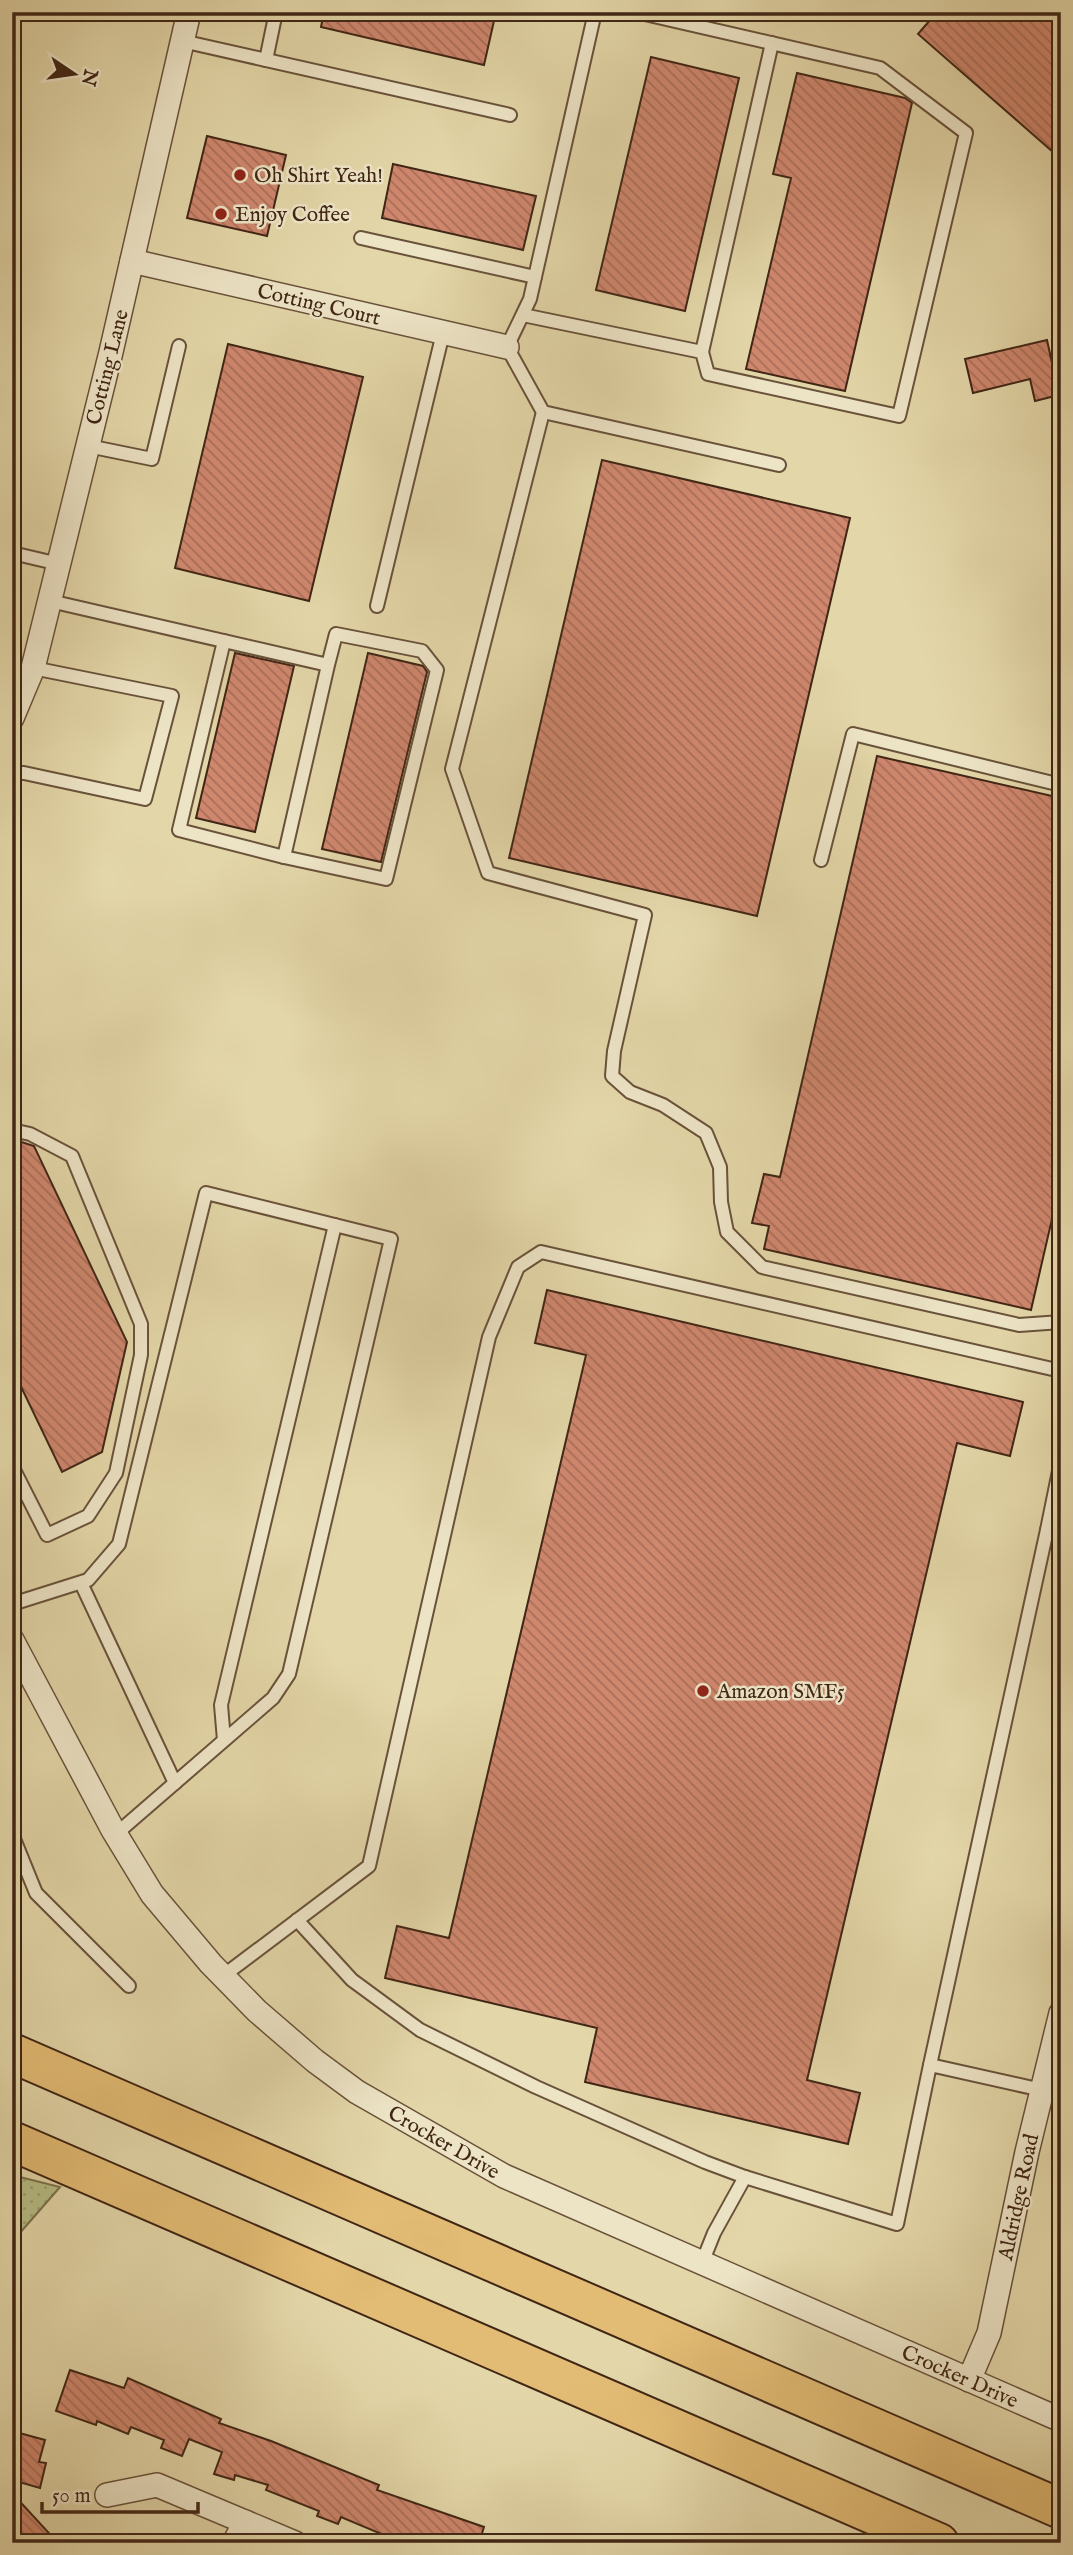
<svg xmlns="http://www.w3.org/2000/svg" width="1073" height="2555" font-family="'IM FELL English',serif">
<defs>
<pattern id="grass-dots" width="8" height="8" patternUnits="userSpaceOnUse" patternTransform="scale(1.75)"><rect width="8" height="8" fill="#b7bd85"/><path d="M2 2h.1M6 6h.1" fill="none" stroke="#9ea272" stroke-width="1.8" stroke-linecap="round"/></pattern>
<pattern id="building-back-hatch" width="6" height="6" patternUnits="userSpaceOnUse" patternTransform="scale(1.75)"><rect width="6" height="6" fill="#cf876e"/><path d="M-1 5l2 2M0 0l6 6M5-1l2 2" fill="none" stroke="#a96e59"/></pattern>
</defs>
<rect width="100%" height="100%" fill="#e3d6a8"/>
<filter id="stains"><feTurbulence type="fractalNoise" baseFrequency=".00286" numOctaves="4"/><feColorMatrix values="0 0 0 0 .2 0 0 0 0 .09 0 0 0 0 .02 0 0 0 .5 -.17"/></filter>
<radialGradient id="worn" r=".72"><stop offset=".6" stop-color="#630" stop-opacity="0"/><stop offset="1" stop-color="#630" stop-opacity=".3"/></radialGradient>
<polygon fill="url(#grass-dots)" stroke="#7c724d" stroke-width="2" points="12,2175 60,2187 12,2242"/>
<g fill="url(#building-back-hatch)" stroke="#402615" stroke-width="2">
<polygon points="324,12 496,12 484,65 321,27"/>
<polygon points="937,12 1061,12 1061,159 918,34"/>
<polygon points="651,57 739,78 685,311 596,290"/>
<polygon points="797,73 905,98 912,103 845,391 746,369 791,178 773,174"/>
<polygon points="207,136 286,155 267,236 187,218"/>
<polygon points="393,164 536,196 523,250 382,218"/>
<polygon points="1047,340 1059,395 1035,401 1030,379 973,393 965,359"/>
<polygon points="228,344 363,377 309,601 175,568"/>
<polygon points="602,460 850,518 757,916 509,858"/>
<polygon points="235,653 294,666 255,832 196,818"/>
<polygon points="368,653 423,666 427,672 381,862 322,849"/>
<polygon points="877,756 1061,798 1061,1180 1031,1310 764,1249 769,1226 752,1223 764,1174 780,1177"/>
<polygon points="12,1139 34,1146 127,1342 102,1452 62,1472 12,1368"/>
<polygon points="547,1290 1023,1402 1010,1456 957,1443 807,2080 860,2093 848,2144 585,2082 597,2028 385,1978 397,1926 449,1938 586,1355 535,1343"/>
<polygon points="70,2370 124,2388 128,2378 221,2419 219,2423 271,2441 379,2485 377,2490 484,2527 479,2543 403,2543 341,2517 338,2524 317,2516 319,2511 266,2490 268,2485 235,2475 234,2480 214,2474 222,2452 189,2439 182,2456 161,2448 164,2440 131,2427 128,2434 97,2421 96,2425 56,2411"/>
<polygon points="12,2431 45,2440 39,2462 46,2463 40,2488 12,2480"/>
<polygon points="12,2493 58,2543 12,2543"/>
</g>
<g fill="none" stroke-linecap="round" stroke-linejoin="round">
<defs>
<g id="lane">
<polyline points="595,12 530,299 507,347 543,412 779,465"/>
<polyline points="182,41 510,115"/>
<polyline points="266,60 276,12"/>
<polyline points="361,238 535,277"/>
<polyline points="523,315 702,352 708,374 899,416 966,133 880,68 636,12"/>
<polyline points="702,352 772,43"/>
<polyline points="543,412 452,769 488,873 645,915 614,1051 612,1076 630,1092 663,1105 706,1133 720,1167 721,1202 727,1232 762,1267 1019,1325 1061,1322"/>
<polyline points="88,446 152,459 179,346"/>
<polyline points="12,553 59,564"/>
<polyline points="50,601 328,665 284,857 386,879 437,670 422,651 336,634 328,665"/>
<polyline points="377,606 443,333"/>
<polyline points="224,641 179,830 284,857"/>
<polyline points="12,773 24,773 145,799 172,696 33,668"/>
<polyline points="821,860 853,734 1061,785"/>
<polyline points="12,1130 30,1134 72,1156 141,1324 141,1355 116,1473 88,1516 47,1535 12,1466"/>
<polyline points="1061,1461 1047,1530 1061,1534"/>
<polyline points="81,1583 175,1783"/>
<polyline points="12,1604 88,1580 119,1544 206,1193 391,1239 289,1674 273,1698 116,1834"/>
<polyline points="224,1740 221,1705 335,1225"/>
<polyline points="12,1834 36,1893 129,1986"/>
<polyline points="297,1920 352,1980 420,2030 536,2087 705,2162 745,2177 897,2224 930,2065 1042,2090"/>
<polyline points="223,1976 369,1866 489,1337 518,1267 541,1252 1061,1371"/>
<polyline points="930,2065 1047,1530"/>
<polyline points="702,2263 714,2233 745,2177"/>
</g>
<g id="street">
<polyline points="132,261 507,347"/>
<polyline points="12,718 33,668 111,352 189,12"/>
<polyline points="12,1640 113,1830 152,1894 211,1964 257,2011 315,2061 357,2092 504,2176 1061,2420"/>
<polyline points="969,2380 989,2333 1027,2152 1061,2013"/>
<polyline points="107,2495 157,2485 295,2543"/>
<polyline points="234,2543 245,2522"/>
</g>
<g id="highway">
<polyline points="12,2053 1061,2509"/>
<polyline points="12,2141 939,2543"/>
</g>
</defs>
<use href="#lane" stroke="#69523a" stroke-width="16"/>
<use href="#street" stroke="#69523a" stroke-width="26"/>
<use href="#highway" stroke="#402615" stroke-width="42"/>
<use href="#lane" stroke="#ede4c6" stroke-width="12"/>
<use href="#street" stroke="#ede4c6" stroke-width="23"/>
<use href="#highway" stroke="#e2bb74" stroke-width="38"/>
</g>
<g fill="#8f2418" stroke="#ede4c6" stroke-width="2.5">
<circle cx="240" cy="175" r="7"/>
<circle cx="221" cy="214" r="7"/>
<circle cx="703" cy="1691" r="7"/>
</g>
<g text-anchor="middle" stroke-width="5" stroke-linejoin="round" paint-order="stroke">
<g font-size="21" fill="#402615" stroke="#ede4c6" text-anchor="start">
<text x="254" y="182">Oh Shirt Yeah!</text>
<text x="235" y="221">Enjoy Coffee</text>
<text x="717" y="1698">Amazon SMF5</text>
</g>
<g font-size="21" fill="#402615" stroke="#ede4c6">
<text transform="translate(319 304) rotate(13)" y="7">Cotting Court</text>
<text transform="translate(107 367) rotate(-76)" y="7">Cotting Lane</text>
<text transform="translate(444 2142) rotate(30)" y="7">Crocker Drive</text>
<text transform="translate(1018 2197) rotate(-78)" y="7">Aldridge Road</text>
<text transform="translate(960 2376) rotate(24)" y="7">Crocker Drive</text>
</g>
</g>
<rect width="1073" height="2555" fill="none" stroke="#e3d6a8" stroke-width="42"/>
<rect x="14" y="14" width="1045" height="2527" fill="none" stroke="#402615" stroke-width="3.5"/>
<rect x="21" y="21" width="1031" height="2513" fill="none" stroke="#402615" stroke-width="2"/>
<g transform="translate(74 74) rotate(103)" stroke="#ede4c6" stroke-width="5" paint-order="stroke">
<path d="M0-5L12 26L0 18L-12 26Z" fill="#402615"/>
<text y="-10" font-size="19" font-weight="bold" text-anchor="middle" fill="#402615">N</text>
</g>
<path d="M42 2502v10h156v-10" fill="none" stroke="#402615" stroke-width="3.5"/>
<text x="52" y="2502" font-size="21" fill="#402615" stroke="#ede4c6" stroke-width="5" paint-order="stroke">50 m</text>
<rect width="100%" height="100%" filter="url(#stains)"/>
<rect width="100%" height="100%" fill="url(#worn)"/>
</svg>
